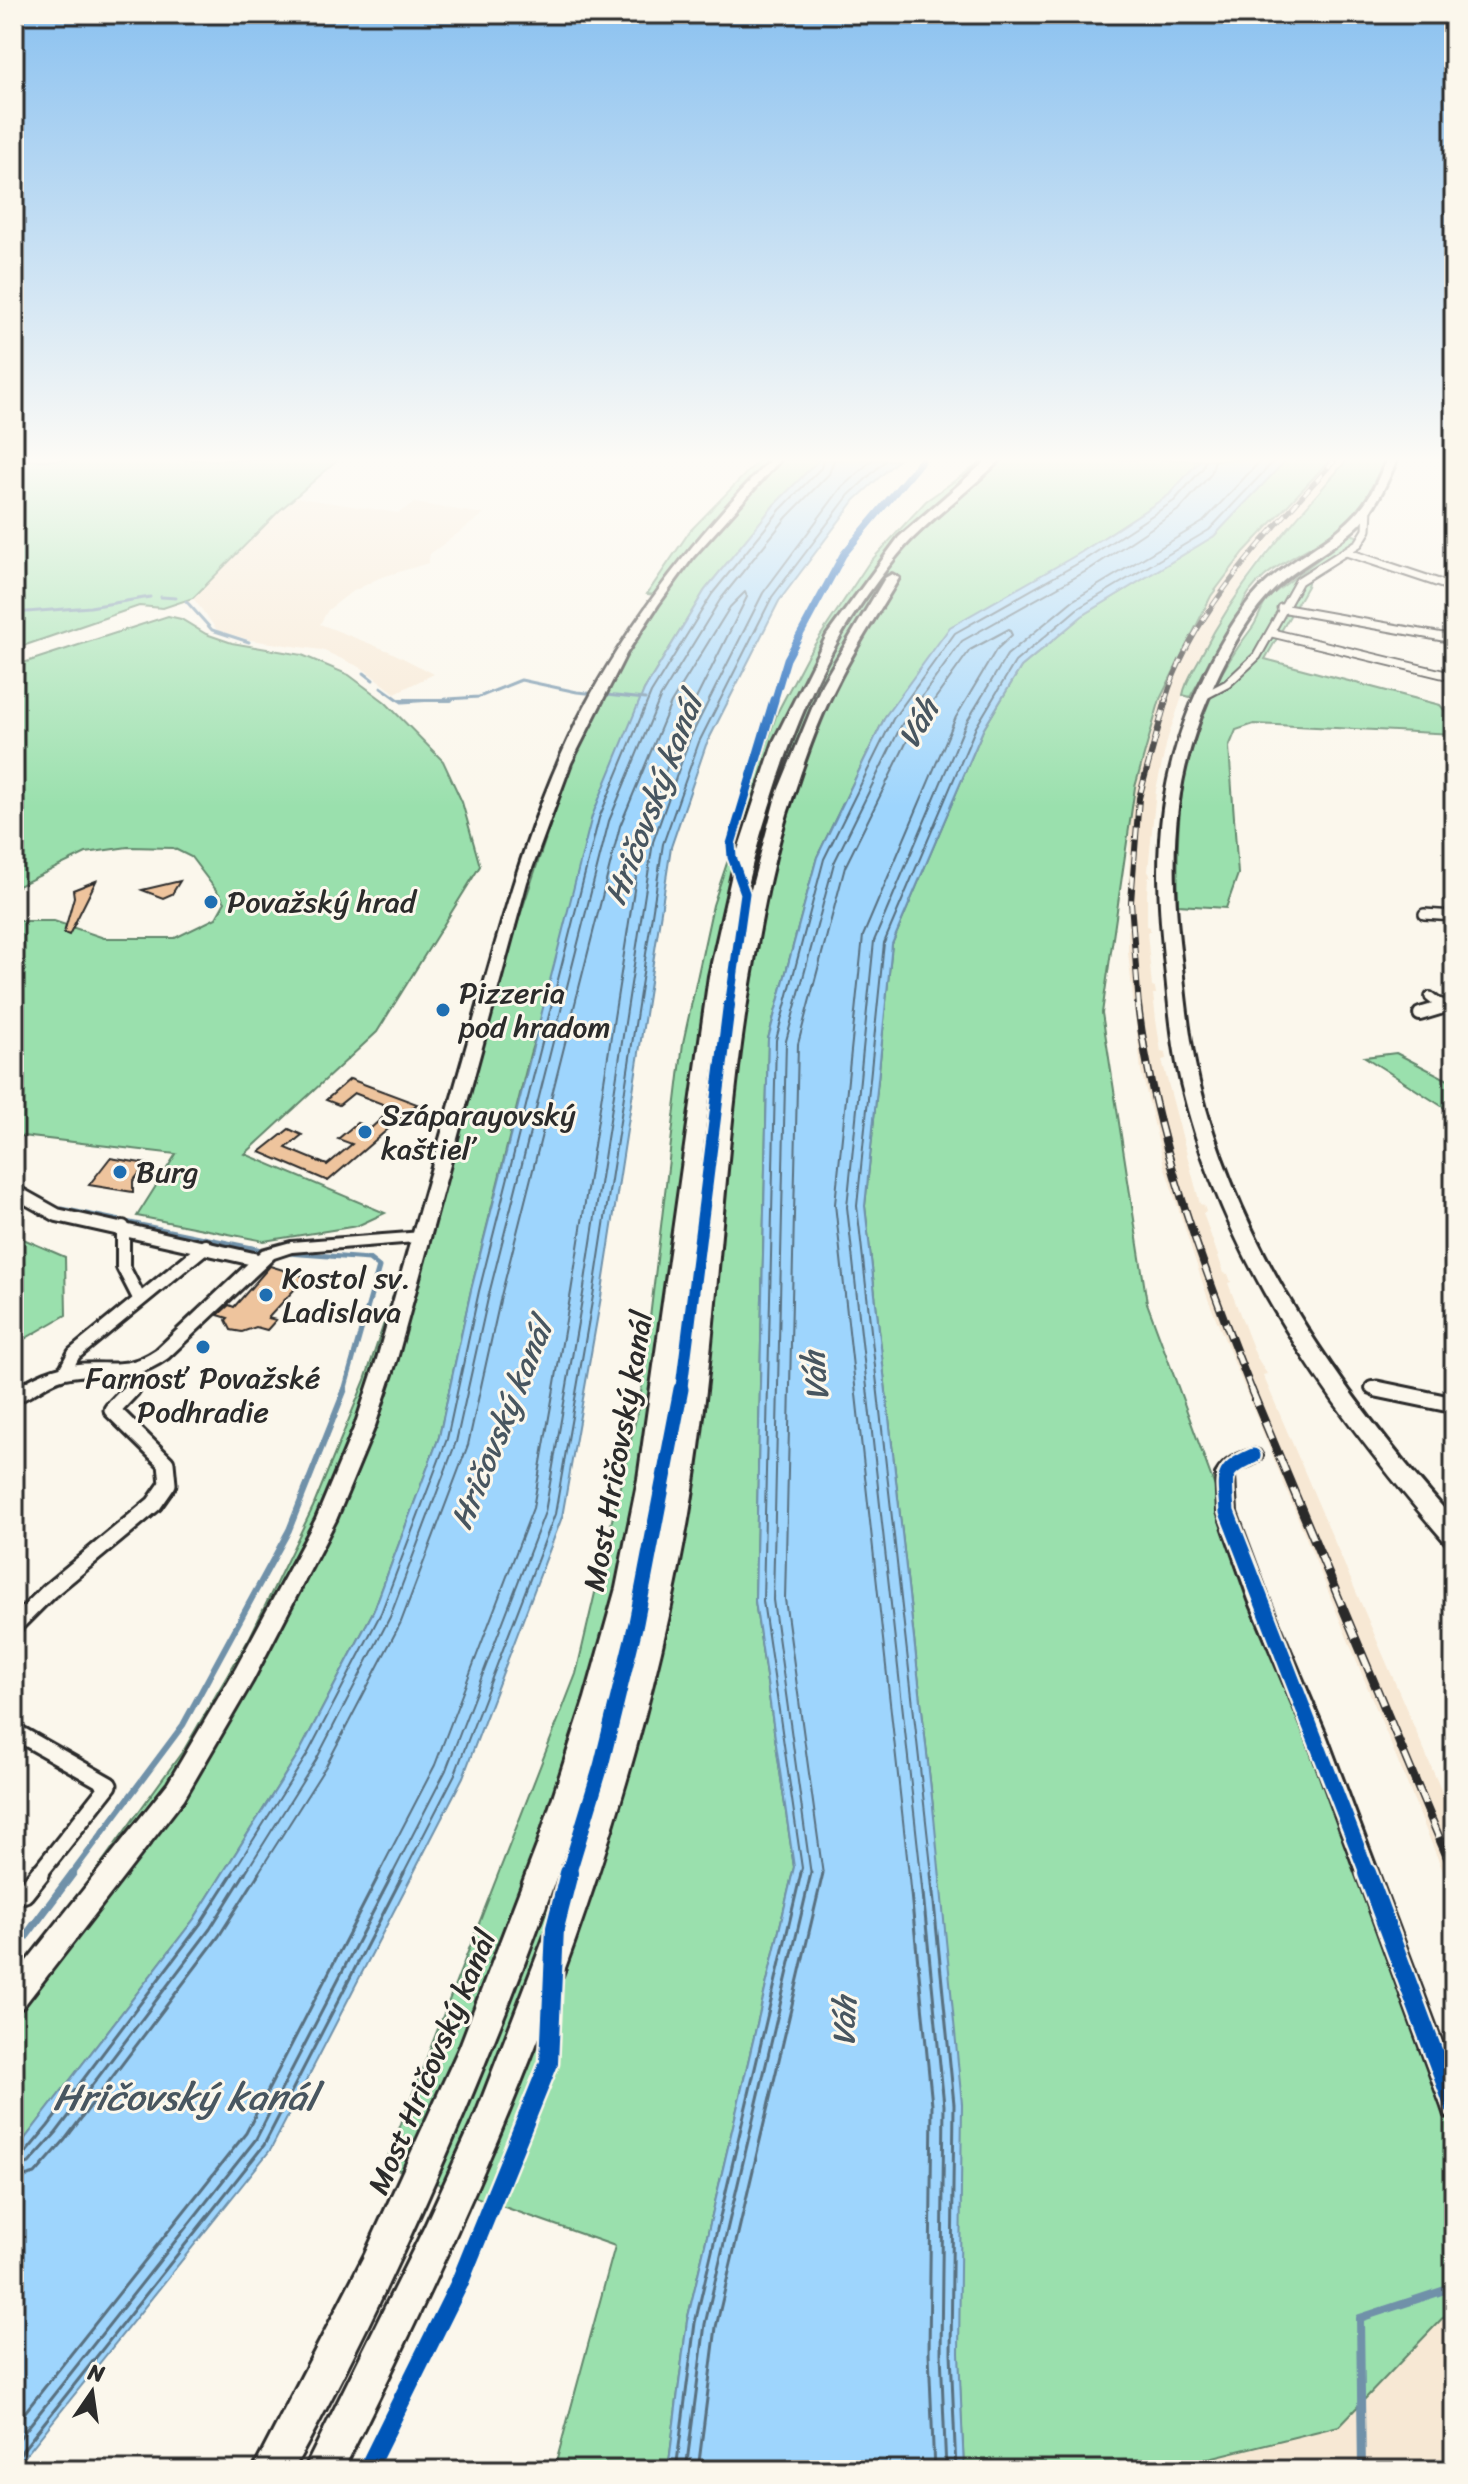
<svg xmlns="http://www.w3.org/2000/svg" width="1468" height="2484" font-family="Sriracha,sans-serif">
<rect width="100%" height="100%" fill="#fbf7ec"/>
<filter id="ink" filterUnits="userSpaceOnUse"><feTurbulence type="fractalNoise" baseFrequency=".0125" numOctaves="2"/><feDisplacementMap in="SourceGraphic" scale="16" xChannelSelector="R" yChannelSelector="G"/><feConvolveMatrix kernelMatrix="1 2 1 2 8 2 1 2 1" color-interpolation-filters="sRGB"/></filter>
<g filter="url(#ink)">
<g fill="#f7e8d4">
<polygon points="1331,460 1347,460 1263,555 1241,587 1188,680 1168,737 1156,790 1148,871 1151,877 1148,877 1147,895 1147,926 1150,927 1150,932 1147,932 1152,987 1155,988 1156,994 1153,994 1156,1020 1161,1052 1165,1053 1166,1059 1162,1060 1200,1204 1204,1205 1206,1212 1203,1213 1224,1273 1228,1274 1231,1282 1228,1283 1256,1356 1267,1374 1263,1375 1454,1820 1454,1898 1208,1299 1164,1165 1141,1070 1128,952 1130,816 1135,787 1160,699 1211,596 1244,552"/>
<polygon points="293,497 398,513 414,503 484,514 430,554 428,563 379,578 350,593 328,610 320,624 391,652 434,674 395,693 362,668 322,650 250,640 217,630 193,598"/>
<polygon points="1454,2306 1454,2470 1160,2470 1339,2426"/>
</g>
<g fill="#9ae0ad" stroke="#62866c" stroke-width="2">
<polygon points="14,460 338,460 279,511 193,598 163,608 139,606 14,649"/>
<polygon points="759,460 819,460 774,505 705,590 644,690 530,1054 471,1290 439,1437 374,1610 300,1751 194,1919 14,2153 14,1977 42,1945 185,1748 250,1637 313,1507 365,1380 569,769 607,685 664,596 647,594 690,531"/>
<polygon points="984,460 1200,460 1169,495 1080,553 886,715 817,857 768,1039 755,1601 794,1867 687,2321 668,2470 554,2470 615,2246 385,2165 576,1674 640,1401 683,1043 713,905 777,713 807,656 868,564 926,501"/>
<polygon points="1286,460 1330,460 1244,552 1211,596 1160,699 1135,787 1102,1013 1147,1303 1454,2134 1454,2306 1339,2426 1160,2470 964,2470 933,1807 865,1206 892,944 983,730 1021,667 1082,616 1214,536"/>
<path d="M1347 460H1385C1374 483 1365 506 1345 523 1315 551 1252 569 1241 609L1190 697 1183 695C1185 682 1195 668 1202 654 1239 581 1291 524 1347 460Z"/>
<path d="M1351 534 1359 537 1311 572 1307 586 1265 659 1440 705 1454 721V734L1254 724 1236 730 1229 747 1238 874 1226 908 1178 905C1175 796 1183 717 1252 628 1259 618 1261 607 1269 597Z"/>
<polygon points="168,616 181,619 206,634 232,643 302,655 349,675 385,702 443,761 462,802 480,866 377,1032 245,1154 385,1213 357,1226 264,1241 137,1216 176,1154 14,1135 14,921 54,921 104,938 175,938 216,918 225,902 191,857 173,848 128,847 86,853 14,888 14,666"/>
<polygon points="1396,1053 1454,1083 1454,1114 1365,1057"/>
<polygon points="14,1235 65,1257 66,1315 14,1345"/>
</g>
<g fill="#9ed5fd" stroke="#7091a9" stroke-width="2">
<polygon points="819,460 898,460 855,500 779,601 706,745 671,847 601,1297 562,1517 463,1777 271,2149 14,2470 14,2153 194,1919 300,1751 374,1610 439,1437 471,1290 592,816 644,690 705,590 774,505"/>
<polygon points="1200,460 1286,460 1214,536 1082,616 1021,667 983,730 892,944 865,1206 933,1807 962,2104 959,2353 964,2470 668,2470 687,2321 794,1867 755,1601 768,1039 817,857 886,715 950,627 1080,553 1169,495"/>
</g>
<g fill="none" stroke-linecap="round" stroke-linejoin="round">
<g stroke="#596f7f" stroke-width="2">
<polyline points="231,1875 307,1755 381,1613 447,1439 479,1291 599,818 651,693 712,594 780,510 821,468 823,460"/>
<polyline points="244,1875 316,1760 390,1617 456,1442 489,1294 609,821 660,698 720,600 787,517 829,474 834,460"/>
<polyline points="257,1875 326,1766 401,1622 468,1445 501,1296 620,826 671,703 730,607 745,592 747,597 679,733 642,839 571,1292 533,1508 435,1765 378,1875"/>
<polyline points="392,1875 446,1770 545,1512 583,1294 653,842 690,738 763,593 841,488 872,460"/>
<polyline points="403,1875 455,1774 555,1514 593,1296 663,844 699,742 772,597 849,495 886,460"/>
<polyline points="800,1875 802,1868 763,1601 776,1040 824,859 893,719 955,633 1084,560 1174,501 1203,468 1205,460"/>
<polyline points="811,1875 773,1600 786,1041 834,863 902,724 962,641 1090,569 1180,509 1211,474 1215,460"/>
<polyline points="823,1875 785,1599 798,1044 845,867 912,731 970,650 1009,629 1012,635 996,650 956,717 863,936 835,1204 909,1875"/>
<polyline points="921,1875 847,1207 874,941 966,723 1007,655 1072,601 1203,522 1261,460"/>
<polyline points="932,1875 857,1206 884,943 976,727 1015,662 1077,609 1209,530 1275,460"/>
</g>
<g stroke="#596f7f" stroke-width="3">
<polyline points="909,1873 932,2105 929,2353 934,2470"/>
<polyline points="921,1873 944,2105 941,2353 946,2470"/>
<polyline points="931,1873 954,2104 951,2353 956,2470"/>
<polyline points="14,2158 23,2156 48,2126 201,1923 233,1873"/>
<polyline points="14,2168 29,2163 56,2133 210,1929 245,1873"/>
<polyline points="14,2180 35,2174 64,2141 219,1936 259,1873"/>
<polyline points="14,2426 246,2133 380,1873"/>
<polyline points="14,2445 256,2139 393,1873"/>
<polyline points="14,2461 264,2145 404,1873"/>
<polyline points="676,2470 695,2323 801,1873"/>
<polyline points="686,2470 705,2324 811,1873"/>
<polyline points="698,2470 716,2327 823,1873"/>
</g>
<g stroke="#7091a9" stroke-width="3">
<polyline points="161,597 176,598"/>
<polyline points="186,601 212,630 249,642"/>
<polyline points="14,613 90,607 150,597"/>
<polyline points="364,673 373,680"/>
<polyline points="381,687 402,702 479,697 521,680 577,692 645,699"/>
</g>
<polyline stroke="#7091a9" stroke-width="4" points="400,700 451,700"/>
<g stroke="#7091a9" stroke-width="5">
<polyline points="62,1209 262,1250"/>
<polyline points="288,1253 369,1259 379,1267 344,1391"/>
</g>
<polyline stroke="#7091a9" stroke-width="6" points="71,1875 183,1725 289,1530 345,1389"/>
<g stroke="#7091a9" stroke-width="8">
<polyline points="14,1952 73,1873"/>
<polyline points="1362,2470 1360,2318 1454,2287"/>
</g>
</g>
<g fill="#eec49d" stroke="#2b2b2b" stroke-width="2">
<polygon points="96,881 69,935 64,933 74,897 73,890"/>
<polygon points="180,881 172,894 163,898 142,890"/>
<polygon points="350,1079 417,1104 328,1181 260,1152 289,1129 302,1135 286,1148 327,1165 352,1144 338,1139 357,1123 371,1128 393,1108 354,1093 339,1105 326,1100"/>
<polygon points="110,1158 147,1164 133,1181 133,1192 89,1185"/>
<polygon points="270,1266 306,1277 268,1318 276,1320 267,1330 256,1327 242,1332 231,1330 226,1320 228,1318 218,1315 229,1305 234,1307"/>
</g>
<g fill="none" stroke-linecap="round" stroke-linejoin="round">
<defs>
<g id="minor-far4">
<polyline points="1346,552 1454,588"/>
<polyline points="1281,608 1454,639"/>
<polyline points="1272,633 1454,677"/>
<polyline points="1200,698 1227,684 1257,656 1299,581 1359,543 1367,530 1368,507"/>
</g>
<g id="minor-far3">
<polyline points="1424,914 1454,916"/>
<polyline points="1430,997 1443,1007"/>
<polyline points="1444,1007 1454,1004"/>
</g>
<g id="minor-far2">
<polyline points="1440,1005 1443,1007"/>
<polyline points="1420,1014 1450,1005"/>
<polyline points="14,1191 57,1215 258,1260"/>
<polyline points="123,1227 123,1267 139,1298"/>
<polyline points="65,1371 74,1354 206,1246"/>
<polyline points="1372,1388 1387,1391"/>
<polyline points="130,1391 134,1371"/>
</g>
<g id="minor-far1">
<polyline points="1377,1389 1454,1405"/>
<polyline points="14,1626 48,1592 154,1504 168,1484 166,1463 112,1410 132,1389"/>
<polyline points="14,1731 109,1785 38,1875"/>
</g>
<polyline id="minor" points="14,1887 24,1893 40,1873"/>
<g id="tertiary">
<path d="M422 1232 430 1237 428 1241 292 1252 274 1258 168 1358C127 1387 107 1369 65 1378 46 1383 32 1398 14 1403V1389C34 1376 54 1366 78 1364 111 1361 126 1370 156 1350L262 1250 291 1242Z"/>
<path d="M1253 1449 1259 1451 1262 1456C1256 1467 1241 1466 1234 1475L1236 1512 1269 1600 1326 1735 1454 2075V2119L1445 2116 1442 2107 1306 1735 1249 1600 1218 1512 1216 1474C1224 1459 1237 1454 1253 1449Z"/>
</g>
<path id="secondary" d="M770 460H780L693 557 658 605 626 654 571 763 527 882 397 1359 375 1426 336 1520 252 1682 184 1799 23 2007 14 2011V1977L168 1783 236 1668 316 1519 355 1426 377 1359C409 1246 442 1133 474 1020 504 913 533 805 585 706 634 614 698 534 770 460Z"/>
<path id="primary" d="M1387 460H1397C1387 482 1378 504 1361 523 1341 543 1315 557 1292 574 1264 595 1245 623 1229 654 1171 765 1167 846 1182 967 1186 1006 1190 1044 1199 1082 1240 1250 1341 1393 1454 1520V1545L1446 1543C1329 1408 1223 1260 1181 1083 1172 1044 1169 1005 1165 966 1152 846 1157 766 1213 658 1228 631 1244 603 1267 582 1298 554 1339 538 1364 504 1374 491 1379 475 1387 460Z"/>
<g id="motorway">
<path d="M987 460H1000C972 488 939 512 911 540 889 563 856 609 840 637 809 690 787 749 769 807 688 1061 702 1333 641 1591 600 1768 537 1939 467 2107 415 2230 358 2353 293 2470H253L365 2254 460 2046 538 1843 585 1698 616 1588 638 1479 709 976 736 856 774 741 827 635 899 537Z"/>
<path d="M892 574 899 578C879 612 856 646 838 682 820 716 806 756 794 793 773 852 762 916 751 978 721 1156 719 1337 689 1514 631 1850 496 2167 343 2470H304L424 2228 476 2114 564 1886 603 1764 636 1640 663 1515 682 1396 723 1032 745 912 776 796 822 684 885 578Z"/>
</g>
</defs>
<use href="#minor-far4" stroke="#2b2b2b" stroke-width="11"/>
<use href="#minor-far3" stroke="#2b2b2b" stroke-width="14"/>
<use href="#minor-far2" stroke="#2b2b2b" stroke-width="18"/>
<use href="#minor-far1" stroke="#2b2b2b" stroke-width="21"/>
<use href="#minor" stroke="#2b2b2b" stroke-width="24"/>
<use href="#tertiary" stroke="#2b2b2b" stroke-width="6"/>
<use href="#secondary" stroke="#2b2b2b" stroke-width="6"/>
<use href="#primary" stroke="#2b2b2b" stroke-width="6"/>
<use href="#motorway" stroke="#2b2b2b" stroke-width="6"/>
<use href="#minor-far4" stroke="#fbf7ec" stroke-width="7"/>
<use href="#minor-far3" stroke="#fbf7ec" stroke-width="9"/>
<use href="#minor-far2" stroke="#fbf7ec" stroke-width="12"/>
<use href="#minor-far1" stroke="#fbf7ec" stroke-width="15"/>
<use href="#minor" stroke="#fbf7ec" stroke-width="18"/>
<use href="#tertiary" fill="#fbf7ec" fill-rule="evenodd"/>
<use href="#secondary" fill="#fbf7ec" fill-rule="evenodd"/>
<use href="#primary" fill="#fbf7ec" fill-rule="evenodd"/>
<use href="#motorway" fill="#fbf7ec" fill-rule="evenodd"/>
<defs>
<path id="rail-far3" d="M1165 702C1190 612 1274 528 1335 460"/>
<polyline id="rail-far2" points="1139,1007 1131,902 1139,798 1166,700"/>
<path id="rail-far1" d="M1138 1005C1154 1138 1203 1267 1252 1391"/>
<polyline id="rail" points="1251,1389 1454,1873"/>
</defs>
<use href="#rail-far3" stroke="#2b2b2b" stroke-width="5"/>
<use href="#rail-far2" stroke="#2b2b2b" stroke-width="6"/>
<use href="#rail-far1" stroke="#2b2b2b" stroke-width="8"/>
<use href="#rail" stroke="#2b2b2b" stroke-width="9"/>
<use href="#rail-far3" stroke="#fbf7ec" stroke-width="3" stroke-dasharray="9" stroke-linecap="butt"/>
<use href="#rail-far2" stroke="#fbf7ec" stroke-width="4" stroke-dasharray="12" stroke-linecap="butt"/>
<use href="#rail-far1" stroke="#fbf7ec" stroke-width="5" stroke-dasharray="15" stroke-linecap="butt"/>
<use href="#rail" stroke="#fbf7ec" stroke-width="6" stroke-dasharray="18" stroke-linecap="butt"/>
<defs>
<polyline id="cycleway-far4" points="774,702 787,659 843,555 922,460"/>
<polyline id="cycleway-far3" points="729,1007 745,893 732,857 731,844 774,700"/>
<polyline id="cycleway-far2" points="681,1391 729,1005"/>
<g id="cycleway-far1">
<path d="M1253 1456C1219 1471 1225 1477 1227 1512L1368 1875"/>
<polyline points="568,1875 601,1766 636,1623 681,1389"/>
</g>
<g id="cycleway">
<polyline points="1367,1873 1454,2107"/>
<polyline points="367,2470 459,2284 549,2063 555,1928 569,1873"/>
</g>
</defs>
<use href="#cycleway-far4" stroke="#fbf7ec" stroke-width="10"/>
<use href="#cycleway-far3" stroke="#fbf7ec" stroke-width="13"/>
<use href="#cycleway-far2" stroke="#fbf7ec" stroke-width="17"/>
<use href="#cycleway-far1" stroke="#fbf7ec" stroke-width="20"/>
<use href="#cycleway" stroke="#fbf7ec" stroke-width="23"/>
<use href="#cycleway-far4" stroke="#0057b8" stroke-width="7"/>
<use href="#cycleway-far3" stroke="#0057b8" stroke-width="9"/>
<use href="#cycleway-far2" stroke="#0057b8" stroke-width="12"/>
<use href="#cycleway-far1" stroke="#0057b8" stroke-width="15"/>
<use href="#cycleway" stroke="#0057b8" stroke-width="18"/>
</g>
</g>
<linearGradient id="sky" x2="0" y2="1"><stop stop-color="#8ac1f0"/><stop offset="0.57" stop-color="#fdfbf6"/><stop offset="1" stop-color="#fdfbf6" stop-opacity="0"/></linearGradient>
<rect width="1468" height="807" fill="url(#sky)"/>
<g fill="#1f6fb2" stroke="#fbf7ec" stroke-width="3">
<circle cx="211" cy="902" r="8"/>
<circle cx="443" cy="1010" r="8"/>
<circle cx="365" cy="1132" r="8"/>
<circle cx="120" cy="1172" r="8"/>
<circle cx="266" cy="1295" r="8"/>
<circle cx="203" cy="1347" r="8"/>
</g>
<g text-anchor="middle" stroke-width="6" stroke-linejoin="round" paint-order="stroke">
<g font-size="30" fill="#2b2b2b" stroke="#fbf7ec" text-anchor="start">
<text x="227" y="912">Považský hrad</text>
<text x="459" y="1003">Pizzeria<tspan x="459" dy="34">pod hradom</tspan></text>
<text x="381" y="1125">Száparayovský<tspan x="381" dy="34">kaštieľ</tspan></text>
<text x="136" y="1182">Burg</text>
<text x="282" y="1288">Kostol sv.<tspan x="282" dy="34">Ladislava</tspan></text>
<text x="203" y="1388" text-anchor="middle">Farnosť Považské<tspan x="203" dy="34">Podhradie</tspan></text>
</g>
<g font-size="30" fill="#2b2b2b" stroke="#fbf7ec">
<text transform="translate(618 1451) rotate(-80)" y="10">Most Hričovský kanál</text>
<text transform="translate(432 2062) rotate(-67)" y="10">Most Hričovský kanál</text>
</g>
<g font-size="32" font-style="italic" fill="#485660" stroke="#fbf7ec">
<text transform="translate(918 723) rotate(-61)" y="11">Váh</text>
<text transform="translate(653 799) rotate(-69)" y="11">Hričovský kanál</text>
<text transform="translate(815 1376) rotate(-96)" y="11">Váh</text>
<text transform="translate(501 1424) rotate(-68)" y="11">Hričovský kanál</text>
<text transform="translate(844 2021) rotate(-88)" y="11">Váh</text>
</g>
<g font-size="38" font-style="italic" fill="#485660" stroke="#fbf7ec">
<text x="185" y="2110">Hričovský kanál</text>
</g>
</g>
<rect width="1468" height="2484" fill="none" stroke="#fbf7ec" stroke-width="48"/>
<rect x="24" y="24" width="1420" height="2436" fill="none" stroke="#2b2b2b" stroke-width="3" filter="url(#ink)"/>
<g transform="translate(92 2392) rotate(13)" stroke="#fbf7ec" stroke-width="6" paint-order="stroke">
<path d="M0-6L14 30L0 20L-14 30Z" fill="#2b2b2b"/>
<text y="-12" font-size="22" font-weight="bold" text-anchor="middle" fill="#2b2b2b">N</text>
</g>
</svg>
